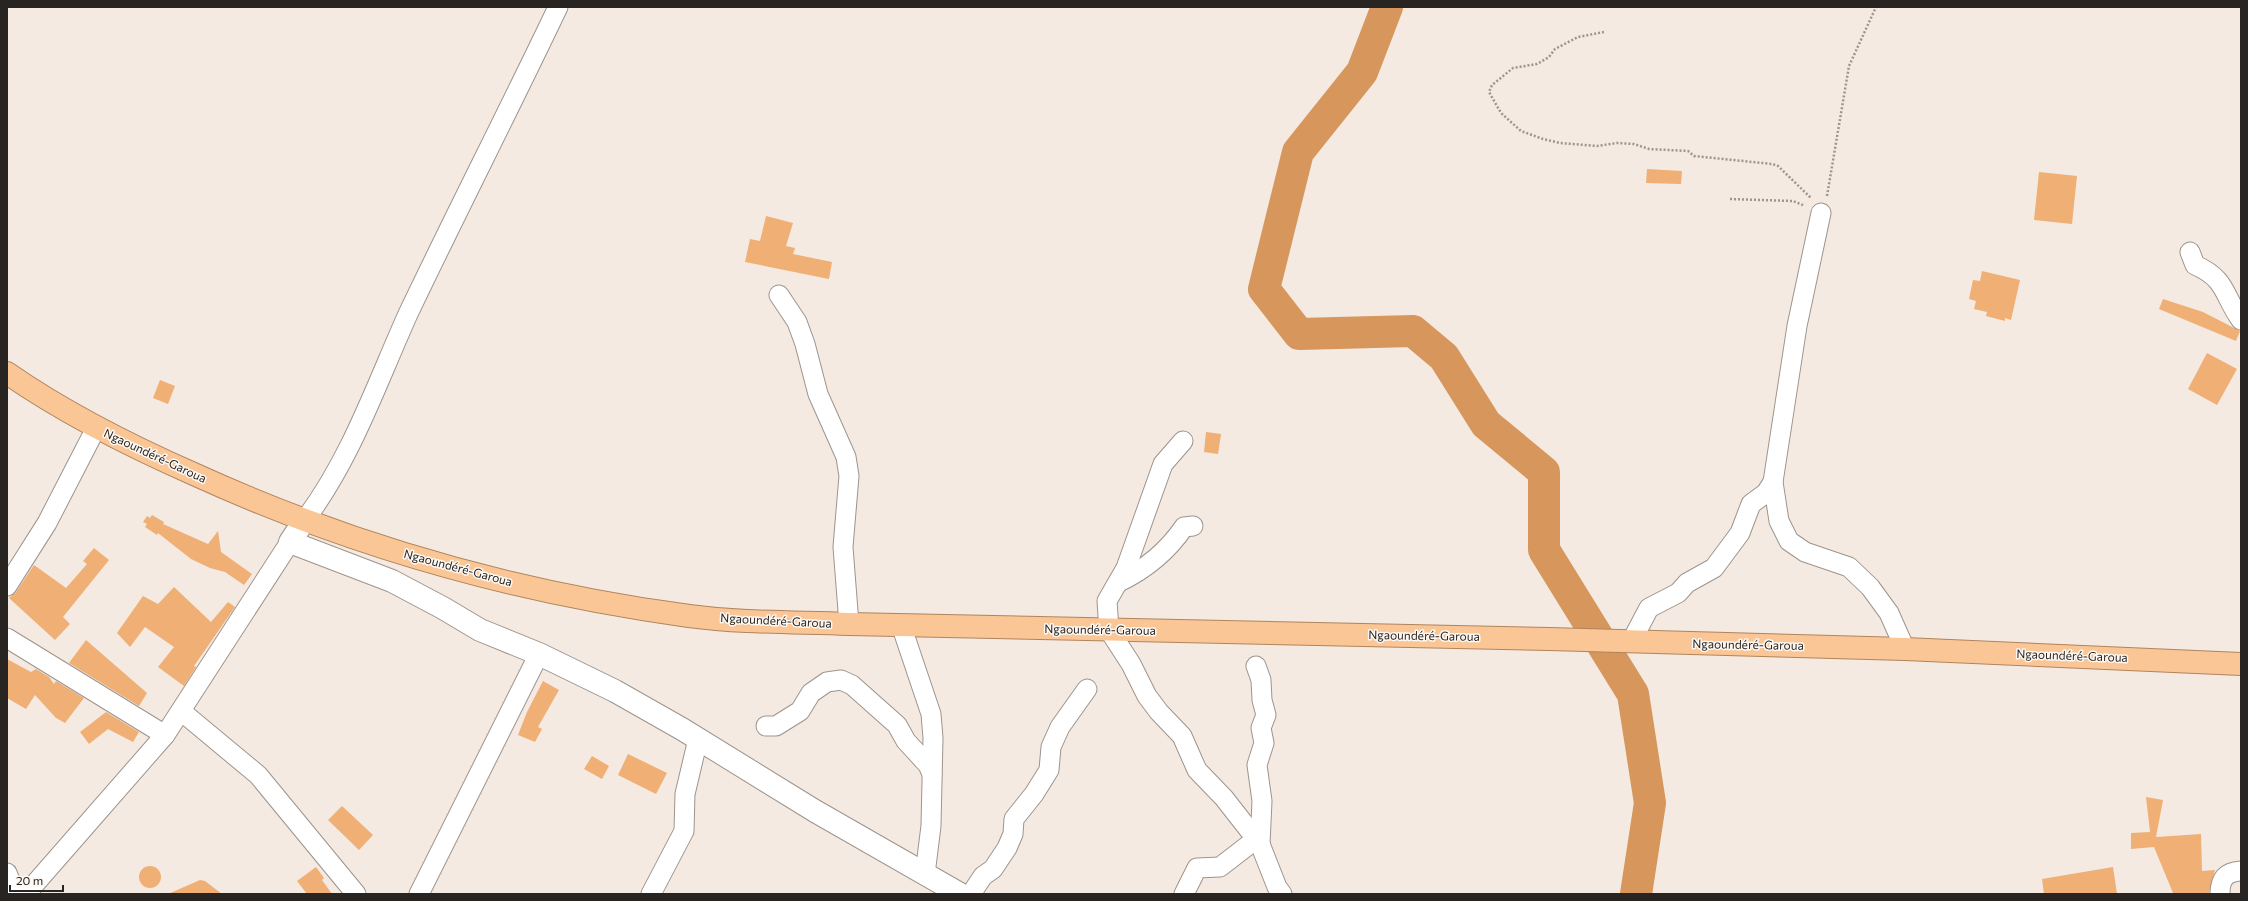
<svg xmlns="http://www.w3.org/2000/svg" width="2248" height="901" font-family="Commissioner,sans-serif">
<rect width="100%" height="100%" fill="#f4eae2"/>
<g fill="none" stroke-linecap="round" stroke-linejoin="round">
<polyline stroke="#d6965c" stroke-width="32" points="1387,7 1362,72 1298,152 1264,289 1299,334 1413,331 1444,357 1486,424 1544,472 1544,550 1633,694 1650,803 1636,894"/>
</g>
<g fill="#f0af74">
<polygon points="1647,169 1682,171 1681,184 1646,183"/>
<polygon points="2039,172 2077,176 2072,224 2034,220"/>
<polygon points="766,216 793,223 786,246 795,248 793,254 832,262 829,279 745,262 750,239 760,241"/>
<polygon points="1982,271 2020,280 2011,320 2005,318 2005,321 1986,316 1987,312 1974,309 1976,301 1969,299 1973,280 1980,281"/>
<polygon points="2163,299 2203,312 2240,331 2236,341 2159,309"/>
<polygon points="2207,353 2237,369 2217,405 2188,389"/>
<polygon points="160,380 175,386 168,404 153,398"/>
<polygon points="1206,432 1221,434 1218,454 1204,452"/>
<polygon points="152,515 164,522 163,524 208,544 218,531 221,552 252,574 244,585 225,572 210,568 191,559 158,533 157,535 145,527 147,524 143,522 147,516 150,518"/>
<polygon points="94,548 109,560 63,617 70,624 55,640 9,598 16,592 34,565 66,588 87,564 83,561"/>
<polygon points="174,587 211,622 228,602 235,607 194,666 196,667 184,686 158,667 174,647 145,627 130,647 117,633 143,596 158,604"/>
<polygon points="86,640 147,693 139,706 69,663"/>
<polygon points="7,659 31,672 36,669 49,677 54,684 56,681 84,698 65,723 56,718 35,695 26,709 7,698"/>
<polygon points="543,681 559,690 538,727 542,729 535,742 518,735 527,712"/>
<polygon points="106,712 139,732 133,742 108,729 89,744 80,732"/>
<polygon points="628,754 667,773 656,794 618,775"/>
<polygon points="592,756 609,766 602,779 584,769"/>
<polygon points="2146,797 2163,800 2156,837 2201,834 2202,871 2215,870 2209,893 2173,893 2154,847 2131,849 2131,833 2150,832"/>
<polygon points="342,806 373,835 359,850 328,820"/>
<circle cx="150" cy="877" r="11"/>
<polygon points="316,867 324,878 322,880 332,894 307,894 297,881"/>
<polygon points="2113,867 2117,894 2044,894 2042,879"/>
<polygon points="200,880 205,881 222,894 168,894"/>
</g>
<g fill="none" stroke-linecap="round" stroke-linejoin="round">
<defs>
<g id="minor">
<polyline points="1821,213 1797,326 1773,482 1779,521 1789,541 1805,552 1849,567 1870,587 1889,613 1905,649"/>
<path d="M2190 252 2195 265C2227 279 2223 295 2241 320"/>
<polyline points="779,295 797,322 805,344 818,394 846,457 849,476 843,547 849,624"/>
<polyline points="1183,441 1163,464 1126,568 1107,601 1109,630 1131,664 1147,696 1159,712 1182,736 1197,770 1224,798 1260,844 1277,887 1282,894"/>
<path d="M304 521C351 459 376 385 408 314 457 211 509 110 558 7"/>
<path d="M1119 582C1146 569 1167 552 1184 527L1193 526"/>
<polyline points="7,586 47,523 96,428"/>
<polyline points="901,625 931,714 933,738 931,826 925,874"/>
<polyline points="7,638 165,735"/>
<polyline points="1631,642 1649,608 1678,593 1687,583 1714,568 1740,533 1751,504 1766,493 1773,482"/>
<polyline points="1256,666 1261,680 1262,700 1266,715 1261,728 1264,743 1257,765 1262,801 1260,844"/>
<polyline points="181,711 258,775 356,894"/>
<polyline points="766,726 776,726 800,711 811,693 827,682 841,680 852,685 897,725 906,741 928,765 932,774"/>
<polyline points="7,873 15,893"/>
<polyline points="26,894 165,735 290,542"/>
<polyline points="419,894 539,654"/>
<polyline points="651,894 684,831 685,794 698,739"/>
<polyline points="971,894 983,876 993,869 1007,848 1013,834 1014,819 1034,794 1049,770 1051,747 1060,727 1087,689"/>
<polyline points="1184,894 1197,868 1220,867 1255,840"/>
<path d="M2220 894C2220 879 2225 872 2241 871"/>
</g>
<polyline id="tertiary" points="304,521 290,542 392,581 443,608 480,630 539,654 615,691 682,729 815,811 960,894"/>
<path id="trunk" d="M7 373C66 414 130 446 196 475 352 546 518 593 689 616 742 623 796 622 849 624L1549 639 1905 649 2241 664"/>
</defs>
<use href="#minor" stroke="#9d948d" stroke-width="21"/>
<use href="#tertiary" stroke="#9d948d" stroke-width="24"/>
<use href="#trunk" stroke="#b0845c" stroke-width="24"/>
<g stroke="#9c958f" stroke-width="2.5" stroke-dasharray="2 2" stroke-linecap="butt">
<polyline points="1604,32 1578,37 1555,49 1549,57 1537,64 1513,68 1492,85 1489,92 1501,113 1521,131 1543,139 1560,143 1597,146 1617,143 1634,144 1649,149 1688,151 1694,156 1772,164 1778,166 1811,198"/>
<polyline points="1827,196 1849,66 1876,7"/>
<polyline points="1730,199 1793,201 1805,206"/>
</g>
<use href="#minor" stroke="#fff" stroke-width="19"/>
<use href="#tertiary" stroke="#fff" stroke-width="22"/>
<use href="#trunk" stroke="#fbc696" stroke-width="22"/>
</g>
<g text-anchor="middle" stroke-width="3" stroke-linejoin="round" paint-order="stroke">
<g font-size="12" fill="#272421" stroke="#fef8f3">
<text transform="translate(155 456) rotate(25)" y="4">Ngaoundéré-Garoua</text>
<text transform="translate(458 568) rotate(15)" y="4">Ngaoundéré-Garoua</text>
<text transform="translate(776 621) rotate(3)" y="4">Ngaoundéré-Garoua</text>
<text transform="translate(1100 630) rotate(1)" y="4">Ngaoundéré-Garoua</text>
<text transform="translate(1424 636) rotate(1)" y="4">Ngaoundéré-Garoua</text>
<text transform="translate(1748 645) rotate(1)" y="4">Ngaoundéré-Garoua</text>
<text transform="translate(2072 656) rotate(2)" y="4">Ngaoundéré-Garoua</text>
</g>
</g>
<rect width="2248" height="901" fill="none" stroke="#272421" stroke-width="16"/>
<path d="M10 885v6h53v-6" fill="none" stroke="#272421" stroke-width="2"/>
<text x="16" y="885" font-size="12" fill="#272421" stroke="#fef8f3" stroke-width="3" paint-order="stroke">20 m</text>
</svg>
